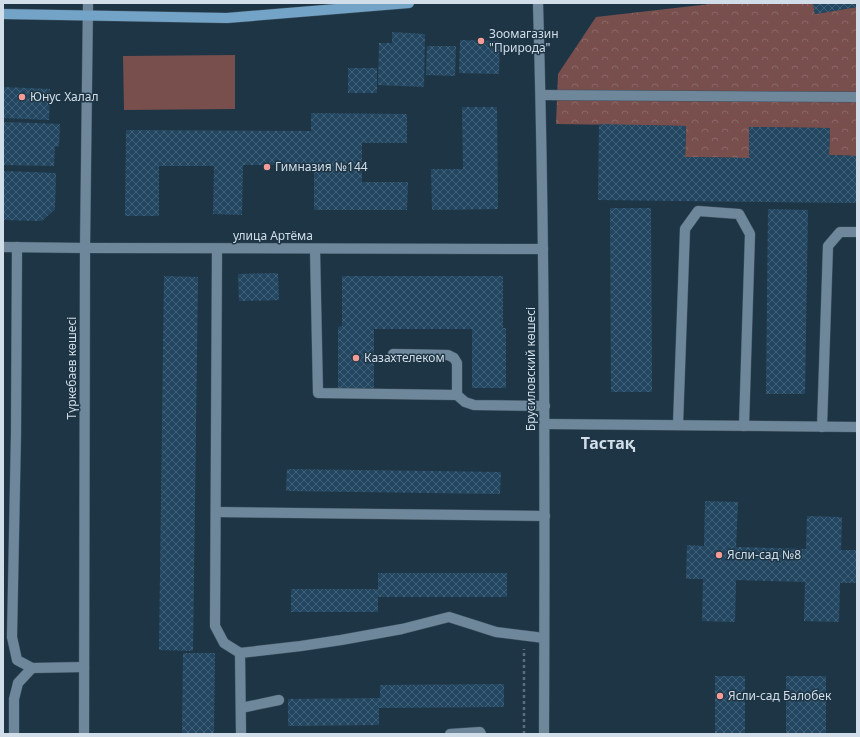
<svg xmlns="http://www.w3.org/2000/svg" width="860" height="737" font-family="'Noto Sans',sans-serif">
<defs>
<pattern id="forest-crowns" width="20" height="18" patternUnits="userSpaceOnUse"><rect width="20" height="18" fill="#784f4d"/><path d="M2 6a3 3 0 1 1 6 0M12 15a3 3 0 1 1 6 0" fill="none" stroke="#8a6867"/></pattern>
<pattern id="building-cross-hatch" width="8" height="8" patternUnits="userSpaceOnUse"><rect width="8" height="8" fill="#234761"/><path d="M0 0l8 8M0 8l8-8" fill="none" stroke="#426178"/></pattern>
</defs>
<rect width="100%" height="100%" fill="#1e3545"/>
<polygon fill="url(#forest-crowns)" points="719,3 813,3 815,14 857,7 857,156 829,155 830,128 750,127 749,158 685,157 686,126 556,124 558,74 596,17"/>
<polygon fill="#784f4d" points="235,55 235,109 124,110 123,56"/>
<g fill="url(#building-cross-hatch)">
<polygon points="813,3 857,3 857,7 815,14"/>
<polygon points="392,32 425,34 424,87 378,85 379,43 392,43"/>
<polygon points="460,40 500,41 499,74 459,73"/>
<polygon points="427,46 456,46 455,76 426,75"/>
<rect x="348" y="68" width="29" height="25"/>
<polygon points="3,87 50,89 49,120 3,118"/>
<polygon points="462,107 497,107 498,209 432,210 431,169 463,169"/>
<polygon points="311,113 407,114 407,143 362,143 362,182 408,182 407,210 314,210 314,165 243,165 242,215 213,214 214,166 159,166 159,216 125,216 126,130 311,131"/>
<polygon points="3,122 60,124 59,146 55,147 54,166 3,165"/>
<polygon points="599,124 686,126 685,157 749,158 749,127 830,128 829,155 857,156 857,203 598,200"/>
<polygon points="3,171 56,173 55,209 42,221 3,220"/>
<polygon points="610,208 651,208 652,392 611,392"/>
<polygon points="768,209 808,210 805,394 766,394"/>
<polygon points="278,273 279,300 239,301 238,274"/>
<polygon points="164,276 198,277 193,651 159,650"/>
<polygon points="342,276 503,276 503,328 506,328 506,388 472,388 472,329 374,329 374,388 338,388 338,327 342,326"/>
<polygon points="287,469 501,472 500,494 286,491"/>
<polygon points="705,501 738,502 736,547 806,549 807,516 842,517 841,550 857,550 857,583 840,583 839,622 804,621 805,582 736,580 735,622 702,621 703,579 686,579 687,545 704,546"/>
<polygon points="378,573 507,573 507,597 378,597 378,612 291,612 291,589 378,589"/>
<polygon points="183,653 215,653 214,734 182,734"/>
<rect x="715" y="676" width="30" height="58"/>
<rect x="786" y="676" width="40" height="58"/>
<polygon points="504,684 504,707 379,708 379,725 288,726 288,699 380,698 380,685"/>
</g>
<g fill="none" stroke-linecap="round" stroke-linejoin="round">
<defs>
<g id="minor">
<path d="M538 3C545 247 545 490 544 734"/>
<polyline points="541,95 857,97"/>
<polyline points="3,247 85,248 543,249"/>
<polyline points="17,247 16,433 12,637 17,660 32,668 84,667"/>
<polyline points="217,249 215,626 224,643 240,653 301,646 341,640 402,629 449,617 496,632 544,638"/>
<polyline points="315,249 318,393 457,395 465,402 474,405 545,406"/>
<polyline points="393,354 448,355 454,358 457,363 457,395"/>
<polyline points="545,424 857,427"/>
<polyline points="678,425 685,229 698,211 739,214 750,234 744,426"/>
<polyline points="822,427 828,246 840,232 857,232"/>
<polyline points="216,512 545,516"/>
<polyline points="240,653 241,734"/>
<polyline points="241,708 279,700"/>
<polyline points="14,734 14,699 18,683 32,668"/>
<polyline points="84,734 85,248 88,3"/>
<polyline points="450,734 480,732 481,734"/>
</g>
<polyline id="major" points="3,14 227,18 409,3"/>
</defs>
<use href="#minor" stroke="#3f5260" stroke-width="11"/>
<use href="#major" stroke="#3f5260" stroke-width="11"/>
<polyline stroke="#5b6e7d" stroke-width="2.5" stroke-dasharray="3 3" stroke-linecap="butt" points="524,734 524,649"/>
<use href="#minor" stroke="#6e879a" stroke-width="10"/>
<use href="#major" stroke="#73a4c8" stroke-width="10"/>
</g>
<g fill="#f59c96" stroke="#1e3545" stroke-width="1.5">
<circle cx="481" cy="41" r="4"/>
<circle cx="22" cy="97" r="4"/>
<circle cx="267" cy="167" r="4"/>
<circle cx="356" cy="358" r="4"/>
<circle cx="719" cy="555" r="4"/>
<circle cx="720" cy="696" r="4"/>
</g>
<g text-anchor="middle" stroke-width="3" stroke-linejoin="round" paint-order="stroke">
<g font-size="12" fill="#d1dee9" stroke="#1e3545" text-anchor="start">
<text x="489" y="38">Зоомагазин<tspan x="489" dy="14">"Природа"</tspan></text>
<text x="30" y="101">Юнус Халал</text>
<text x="275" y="171">Гимназия №144</text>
<text x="364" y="362">Казахтелеком</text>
<text x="727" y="559">Ясли-сад №8</text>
<text x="728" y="700">Ясли-сад Балобек</text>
</g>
<g font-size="12" fill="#d1dee9" stroke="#1e3545">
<text x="273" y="240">улица Артёма</text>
<text transform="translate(72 368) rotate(-90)" y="4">Түркебаев көшесі</text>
<text transform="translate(531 369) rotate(-90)" y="4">Брусиловский көшесі</text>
</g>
<g font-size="16" font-weight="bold" fill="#d1dee9" stroke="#1e3545">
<text x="608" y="449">Тастақ</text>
</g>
</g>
<rect width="860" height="737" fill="none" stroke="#d1dee9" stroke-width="8"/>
</svg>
